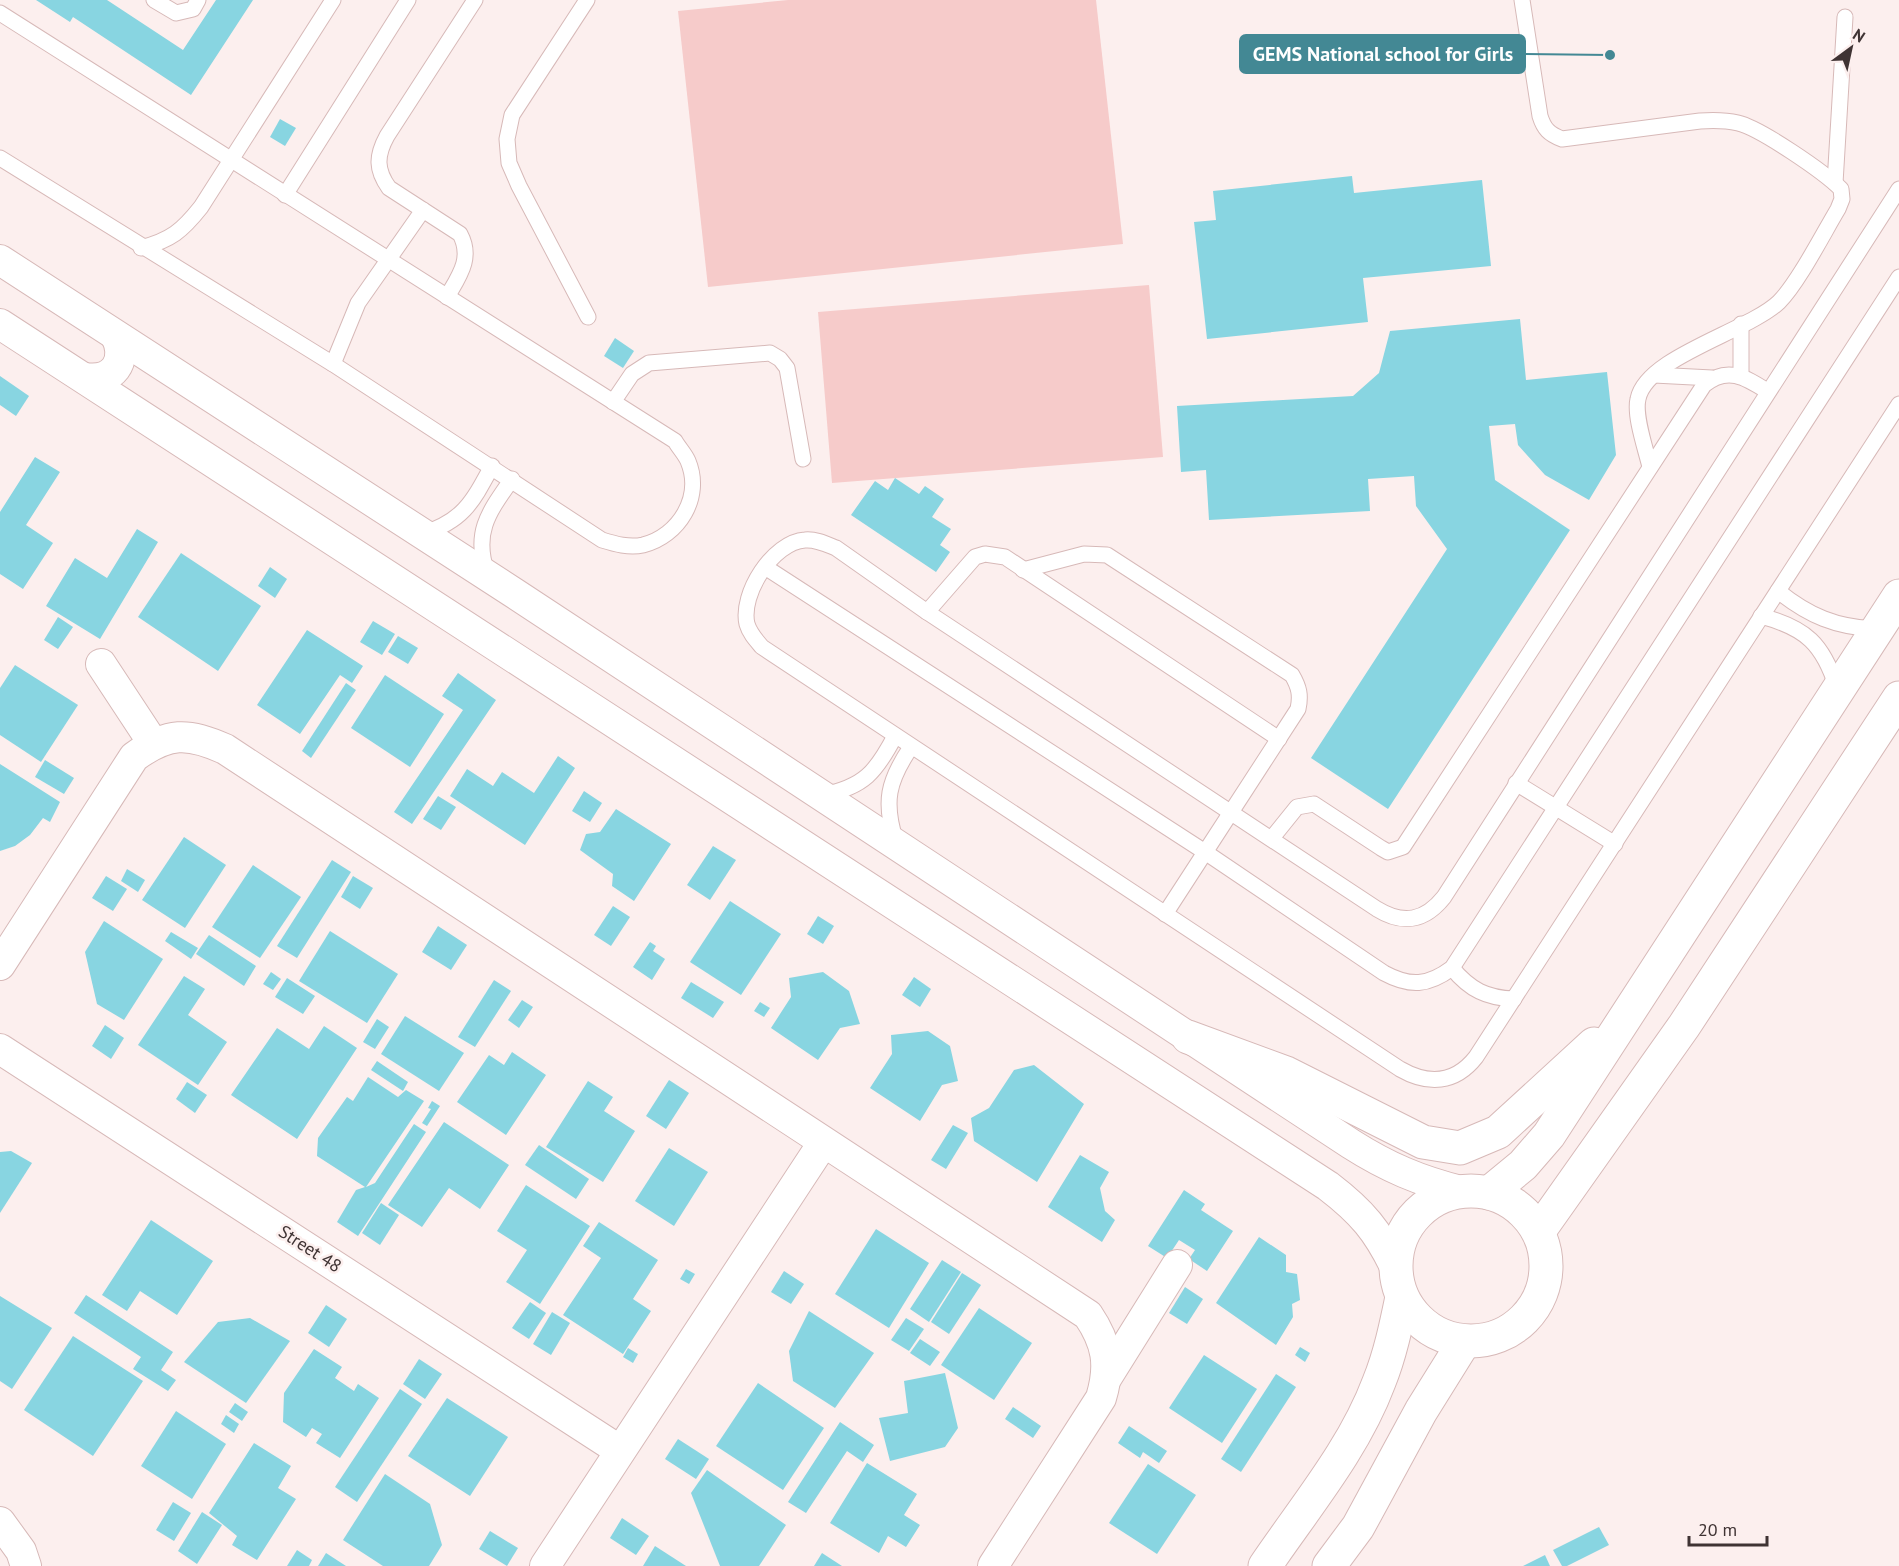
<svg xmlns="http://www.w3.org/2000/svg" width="1899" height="1566" font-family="'PT Sans',sans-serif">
<rect width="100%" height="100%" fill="#fcefee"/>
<g fill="#f6cbca">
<polygon points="788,0 1096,0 1123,244 708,287 678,11"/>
<polygon points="1149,285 1163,457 832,483 818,312"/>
</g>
<g fill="#88d5e1">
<polygon points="36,0 107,0 183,50 216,0 253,0 191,95 73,17 70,22"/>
<polygon points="280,119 296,128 285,146 270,137"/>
<polygon points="1352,176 1354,193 1482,180 1491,266 1363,278 1368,322 1207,339 1194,222 1216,220 1213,191"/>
<polygon points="1520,319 1526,380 1607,372 1616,455 1589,500 1545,475 1518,445 1515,424 1489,426 1495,480 1570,530 1388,809 1311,758 1447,549 1416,506 1414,476 1368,479 1370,511 1209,520 1206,470 1181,472 1177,406 1353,396 1379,373 1390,331"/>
<polygon points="615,338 634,351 623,368 604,356"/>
<polygon points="0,376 29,396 16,416 0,405"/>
<polygon points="35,457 60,472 26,525 53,543 23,589 0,574 0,512"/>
<polygon points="895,478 919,494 925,486 944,499 932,517 951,529 940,545 950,552 936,572 851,515 875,481 888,490"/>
<polygon points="137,529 158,542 100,639 46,606 75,558 107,578"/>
<polygon points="181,553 261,606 218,671 138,617"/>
<polygon points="270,567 287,579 275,598 258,586"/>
<polygon points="58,617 73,627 58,649 44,640"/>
<polygon points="373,621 395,634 382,655 360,642"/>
<polygon points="307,630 363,666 352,683 340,675 300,734 257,705"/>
<polygon points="398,636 418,648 408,664 388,652"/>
<polygon points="15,665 78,705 41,762 0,735 0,688"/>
<polygon points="458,673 496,700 412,824 394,812 463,710 442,696"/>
<polygon points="385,675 444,714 410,767 351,728"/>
<polygon points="346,683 356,690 311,758 302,751"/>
<polygon points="558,756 575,768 525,845 450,796 467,769 493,786 502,772 534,793"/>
<polygon points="45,760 74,778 64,794 35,777"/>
<polygon points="0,764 60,802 50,822 43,818 30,835 15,846 0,851"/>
<polygon points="584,791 602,803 590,822 572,811"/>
<polygon points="438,796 456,807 441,830 423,819"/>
<polygon points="616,809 671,844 634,901 612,886 613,874 580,850 586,834 600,832"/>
<polygon points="184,837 226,865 185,928 142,900"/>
<polygon points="713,846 736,860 710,900 687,885"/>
<polygon points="332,860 351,872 297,958 277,946"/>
<polygon points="253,865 301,897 260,958 212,927"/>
<polygon points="127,869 145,880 138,892 121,881"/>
<polygon points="106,876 127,889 113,911 92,898"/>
<polygon points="353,876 373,888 360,909 341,897"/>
<polygon points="730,901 781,934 741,995 690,962"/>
<polygon points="613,906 630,917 611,946 594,935"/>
<polygon points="818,916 834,926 823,944 807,934"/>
<polygon points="104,921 163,959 124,1020 97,1004 85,952"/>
<polygon points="438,926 467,945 451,970 422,952"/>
<polygon points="330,931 398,974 367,1023 299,981"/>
<polygon points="171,932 198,948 191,959 165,941"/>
<polygon points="209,935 256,966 244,986 196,954"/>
<polygon points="650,942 656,946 653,951 665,959 652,980 633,967"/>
<polygon points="271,972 281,979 273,990 263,984"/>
<polygon points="823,972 849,991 860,1024 840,1028 818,1060 771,1028 791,997 789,978"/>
<polygon points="184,976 205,989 188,1015 227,1042 198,1085 138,1045"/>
<polygon points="914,977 931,989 920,1007 902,995"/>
<polygon points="287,978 315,996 303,1014 275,997"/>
<polygon points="494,980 511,991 475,1047 458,1037"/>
<polygon points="691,982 724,1002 713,1018 681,998"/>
<polygon points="522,1000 533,1007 519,1028 508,1020"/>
<polygon points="760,1002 770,1008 764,1017 754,1011"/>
<polygon points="405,1016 464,1053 439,1091 381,1054"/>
<polygon points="377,1019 389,1027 375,1049 363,1042"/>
<polygon points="105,1025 124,1038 111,1059 92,1046"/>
<polygon points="324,1026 357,1048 297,1139 231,1095 277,1028 309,1049"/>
<polygon points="928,1031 950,1046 958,1081 942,1085 920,1121 870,1088 892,1054 891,1035"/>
<polygon points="512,1052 546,1075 506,1135 457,1102 489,1055 504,1065"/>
<polygon points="377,1061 408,1082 403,1091 371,1070"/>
<polygon points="1034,1065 1084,1104 1037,1182 974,1141 971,1118 989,1108 1014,1070"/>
<polygon points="368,1077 398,1097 406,1090 424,1101 366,1187 375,1183 414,1124 426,1132 358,1236 337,1222 356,1190 365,1187 317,1156 318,1138 347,1097 353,1101"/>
<polygon points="669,1080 689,1093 666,1129 646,1116"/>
<polygon points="588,1081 613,1097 604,1111 635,1131 603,1182 546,1147"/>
<polygon points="187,1082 207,1095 195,1113 176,1099"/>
<polygon points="432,1101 440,1106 427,1126 422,1123 431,1109 428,1108"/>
<polygon points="444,1122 509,1165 480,1209 449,1188 422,1227 388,1205"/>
<polygon points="953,1125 968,1133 946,1169 931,1160"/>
<polygon points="539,1145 589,1179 576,1199 525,1165"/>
<polygon points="669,1148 708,1172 674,1226 635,1201"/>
<polygon points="11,1151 32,1163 0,1213 0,1152"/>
<polygon points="1080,1155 1109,1172 1100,1188 1105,1211 1115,1220 1102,1242 1048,1207"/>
<polygon points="526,1185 590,1226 540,1304 506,1282 527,1250 497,1231"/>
<polygon points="1184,1190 1205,1204 1201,1210 1233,1231 1207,1271 1189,1259 1195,1250 1179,1240 1167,1258 1148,1246"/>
<polygon points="381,1203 399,1215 380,1245 362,1233"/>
<polygon points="151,1220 213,1261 177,1315 140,1291 127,1311 102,1295"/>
<polygon points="599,1222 658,1260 633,1299 651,1311 623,1354 563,1315 601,1258 583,1246"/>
<polygon points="876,1229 929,1263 889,1328 835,1294"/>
<polygon points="1259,1237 1286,1255 1286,1272 1297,1274 1300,1300 1292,1304 1293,1317 1276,1345 1216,1303"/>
<polygon points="942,1260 961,1272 929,1322 910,1309"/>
<polygon points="686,1269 695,1274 689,1284 680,1279"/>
<polygon points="784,1271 804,1284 791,1304 771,1292"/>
<polygon points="962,1273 981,1285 949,1334 931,1322"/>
<polygon points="1185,1287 1203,1299 1187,1324 1169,1313"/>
<polygon points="86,1295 173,1352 161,1370 176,1380 168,1391 133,1369 141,1357 74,1313"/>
<polygon points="0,1296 52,1328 12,1389 0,1381"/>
<polygon points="530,1302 546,1313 529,1339 512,1328"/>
<polygon points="326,1305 347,1319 329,1347 308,1333"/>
<polygon points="979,1308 1032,1343 994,1400 941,1365"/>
<polygon points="809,1311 874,1353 835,1408 793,1381 789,1351"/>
<polygon points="552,1312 570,1323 551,1355 533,1344"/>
<polygon points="250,1318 290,1341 246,1403 184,1362 218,1322"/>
<polygon points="906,1318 924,1329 909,1351 891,1340"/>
<polygon points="73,1336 143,1381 93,1456 24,1410"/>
<polygon points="920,1339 940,1352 930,1366 910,1353"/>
<polygon points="1300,1347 1310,1353 1305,1362 1295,1355"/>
<polygon points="628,1348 638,1354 633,1363 623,1357"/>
<polygon points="314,1349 342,1367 335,1378 354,1391 358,1384 379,1398 340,1458 316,1443 322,1434 312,1428 306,1437 283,1422 284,1393"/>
<polygon points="1204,1355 1257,1389 1222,1443 1169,1408"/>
<polygon points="419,1359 442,1374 425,1399 403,1384"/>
<polygon points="945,1373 958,1428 945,1447 890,1461 879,1418 908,1413 904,1381"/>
<polygon points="1276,1374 1296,1387 1241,1472 1221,1459"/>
<polygon points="758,1383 824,1428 783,1490 716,1446"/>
<polygon points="400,1389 422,1404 357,1502 335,1487"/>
<polygon points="447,1398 508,1437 470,1496 408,1456"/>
<polygon points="235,1403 248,1412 242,1421 229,1412"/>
<polygon points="1013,1407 1041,1426 1033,1438 1005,1419"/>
<polygon points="176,1411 226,1444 192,1499 141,1466"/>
<polygon points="226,1415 239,1424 234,1433 221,1424"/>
<polygon points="840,1422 874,1445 863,1462 847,1451 806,1513 788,1502"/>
<polygon points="1129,1426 1167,1451 1159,1463 1143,1452 1140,1458 1118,1443"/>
<polygon points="678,1439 709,1459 696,1479 665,1459"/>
<polygon points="254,1443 291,1466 278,1488 296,1499 257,1560 232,1545 237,1536 209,1513"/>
<polygon points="867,1463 917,1494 904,1515 920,1525 906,1547 888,1536 879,1553 830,1523"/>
<polygon points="1148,1464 1196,1495 1157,1554 1109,1523"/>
<polygon points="707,1470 786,1525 759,1566 720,1566 691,1493"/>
<polygon points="385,1474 430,1504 442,1545 429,1566 383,1566 343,1540"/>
<polygon points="173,1502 191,1513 174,1541 156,1530"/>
<polygon points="202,1512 222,1525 197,1564 178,1551"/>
<polygon points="622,1518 649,1536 636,1555 610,1538"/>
<polygon points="1599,1527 1609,1545 1567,1566 1562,1566 1553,1550"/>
<polygon points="490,1531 518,1548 507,1566 479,1549"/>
<polygon points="655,1546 686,1566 643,1566"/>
<polygon points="297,1550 312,1560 309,1566 287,1566"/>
<polygon points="326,1553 346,1566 318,1566"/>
<polygon points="822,1553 842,1566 814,1566"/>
<polygon points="1545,1555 1550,1566 1523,1566"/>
</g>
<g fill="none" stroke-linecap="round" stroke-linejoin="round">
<defs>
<g id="lane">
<polyline points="154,0 176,13 193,9 198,0"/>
<polyline points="587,0 512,115 507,139 509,163 519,186 588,317"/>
<path d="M1522 0 1540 116C1544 129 1549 134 1562 139L1700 121C1713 120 1725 120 1738 123 1760 128 1824 172 1841 189L1842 199 1838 209C1823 234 1798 283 1779 302 1749 331 1646 357 1638 399 1634 416 1646 450 1650 467"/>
<path d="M0 13 675 441C679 448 685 454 688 461 703 497 679 536 643 545 629 548 615 544 602 540L333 364 0 158"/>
<polyline points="1835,183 1845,17"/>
<path d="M1899 189 1444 897C1425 921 1403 925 1377 909L927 612 836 548C826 544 816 539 805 540 773 542 740 594 747 624 750 634 756 640 762 647L1400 1069C1428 1085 1455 1084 1476 1057L1899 404"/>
<polyline points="285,195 408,0"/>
<path d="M141 248C171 240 182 231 201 207L333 0"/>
<path d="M447 297C459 276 473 258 460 234L389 188C376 170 376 156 387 136L475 0"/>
<polyline points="333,364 358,303 423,210"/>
<polyline points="1654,375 1712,378"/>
<polyline points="1741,375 1741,324"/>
<polyline points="613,402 632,374 649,363 770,353 780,359 787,368 803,459"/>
<path d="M422 534C463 521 472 503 492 466"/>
<path d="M765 567 1205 852 1384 973C1410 987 1428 986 1452 968L1899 277"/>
<path d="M1023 570 1084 554 1107 555 1292 675C1299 687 1301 695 1298 709L1165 914"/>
<path d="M487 573C473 532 489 512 512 479"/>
<path d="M1778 591C1809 616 1836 627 1875 629"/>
<polyline points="927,612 975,557 985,554 1005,557 1279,739"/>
<path d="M1761 616C1806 628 1823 644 1837 688"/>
<polyline points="1516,783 1615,844"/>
<path d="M823 795C864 787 876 772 895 736"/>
<path d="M1272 838 1297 807 1314 804 1381 848 1388 852 1403 847 1704 385C1727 366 1745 377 1767 391"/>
<path d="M896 842C883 802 888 781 911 747"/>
<path d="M1452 968C1470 990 1487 998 1514 999"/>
</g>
<g id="street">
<path d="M0 260 514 593 1351 1144C1387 1167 1420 1181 1461 1191"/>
<path d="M0 324 1328 1186C1362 1212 1378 1231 1396 1269"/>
<path d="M85 378C113 382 128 362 116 336"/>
<polyline points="101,664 153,743"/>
<path d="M0 965 134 757C168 732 188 732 225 749L1088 1315C1107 1343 1111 1365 1101 1398L993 1566"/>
<polyline points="0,1049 619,1450"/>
<polyline points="1107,1377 1177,1265"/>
<polyline points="0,1522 21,1551 26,1566"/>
<polyline points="545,1566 823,1143"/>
</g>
<g id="secondary">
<polyline points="1188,1037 1286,1073 1423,1142 1460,1148 1498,1132 1594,1044"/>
<circle cx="1471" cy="1266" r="75"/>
<polyline points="1489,1193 1523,1165 1549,1135 1899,596"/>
<polyline points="1539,1231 1684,1026 1899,698"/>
<path d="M1265 1566C1305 1507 1354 1449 1379 1382 1390 1355 1396 1326 1402 1297"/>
<polyline points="1329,1566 1358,1527 1421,1411 1464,1342"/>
</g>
</defs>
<use href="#lane" stroke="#d7b9b8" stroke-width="17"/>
<use href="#street" stroke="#d7b9b8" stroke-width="32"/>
<use href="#secondary" stroke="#d7b9b8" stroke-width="35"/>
<use href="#lane" stroke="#fff" stroke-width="15"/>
<use href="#street" stroke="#fff" stroke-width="30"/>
<use href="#secondary" stroke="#fff" stroke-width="33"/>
</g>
<g text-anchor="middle" stroke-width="5" stroke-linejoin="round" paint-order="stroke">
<g font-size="18" fill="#3f3333" stroke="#fcefee">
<text transform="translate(310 1249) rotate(33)" y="6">Street 48</text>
</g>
</g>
<path fill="none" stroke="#438894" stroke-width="2" d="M1610 55L1525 54"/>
<circle fill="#438894" stroke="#fcefee" stroke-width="2" cx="1610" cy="55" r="6"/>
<rect fill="#438894" stroke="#438894" stroke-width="2" x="1240" y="35" width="285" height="38" rx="6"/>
<g font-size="20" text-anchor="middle" font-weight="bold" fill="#fff">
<text x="1383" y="61">GEMS National school for Girls</text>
</g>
<g transform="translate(1851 48) rotate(33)" stroke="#fcefee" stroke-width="4.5" paint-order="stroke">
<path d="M0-4.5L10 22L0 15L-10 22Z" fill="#3f3333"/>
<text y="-9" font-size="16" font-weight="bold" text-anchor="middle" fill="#3f3333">N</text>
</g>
<path d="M1689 1536v9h78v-9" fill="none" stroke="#3f3333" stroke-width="3"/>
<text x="1698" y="1536" font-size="18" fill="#3f3333" stroke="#fcefee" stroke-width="4.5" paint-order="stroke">20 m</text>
</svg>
